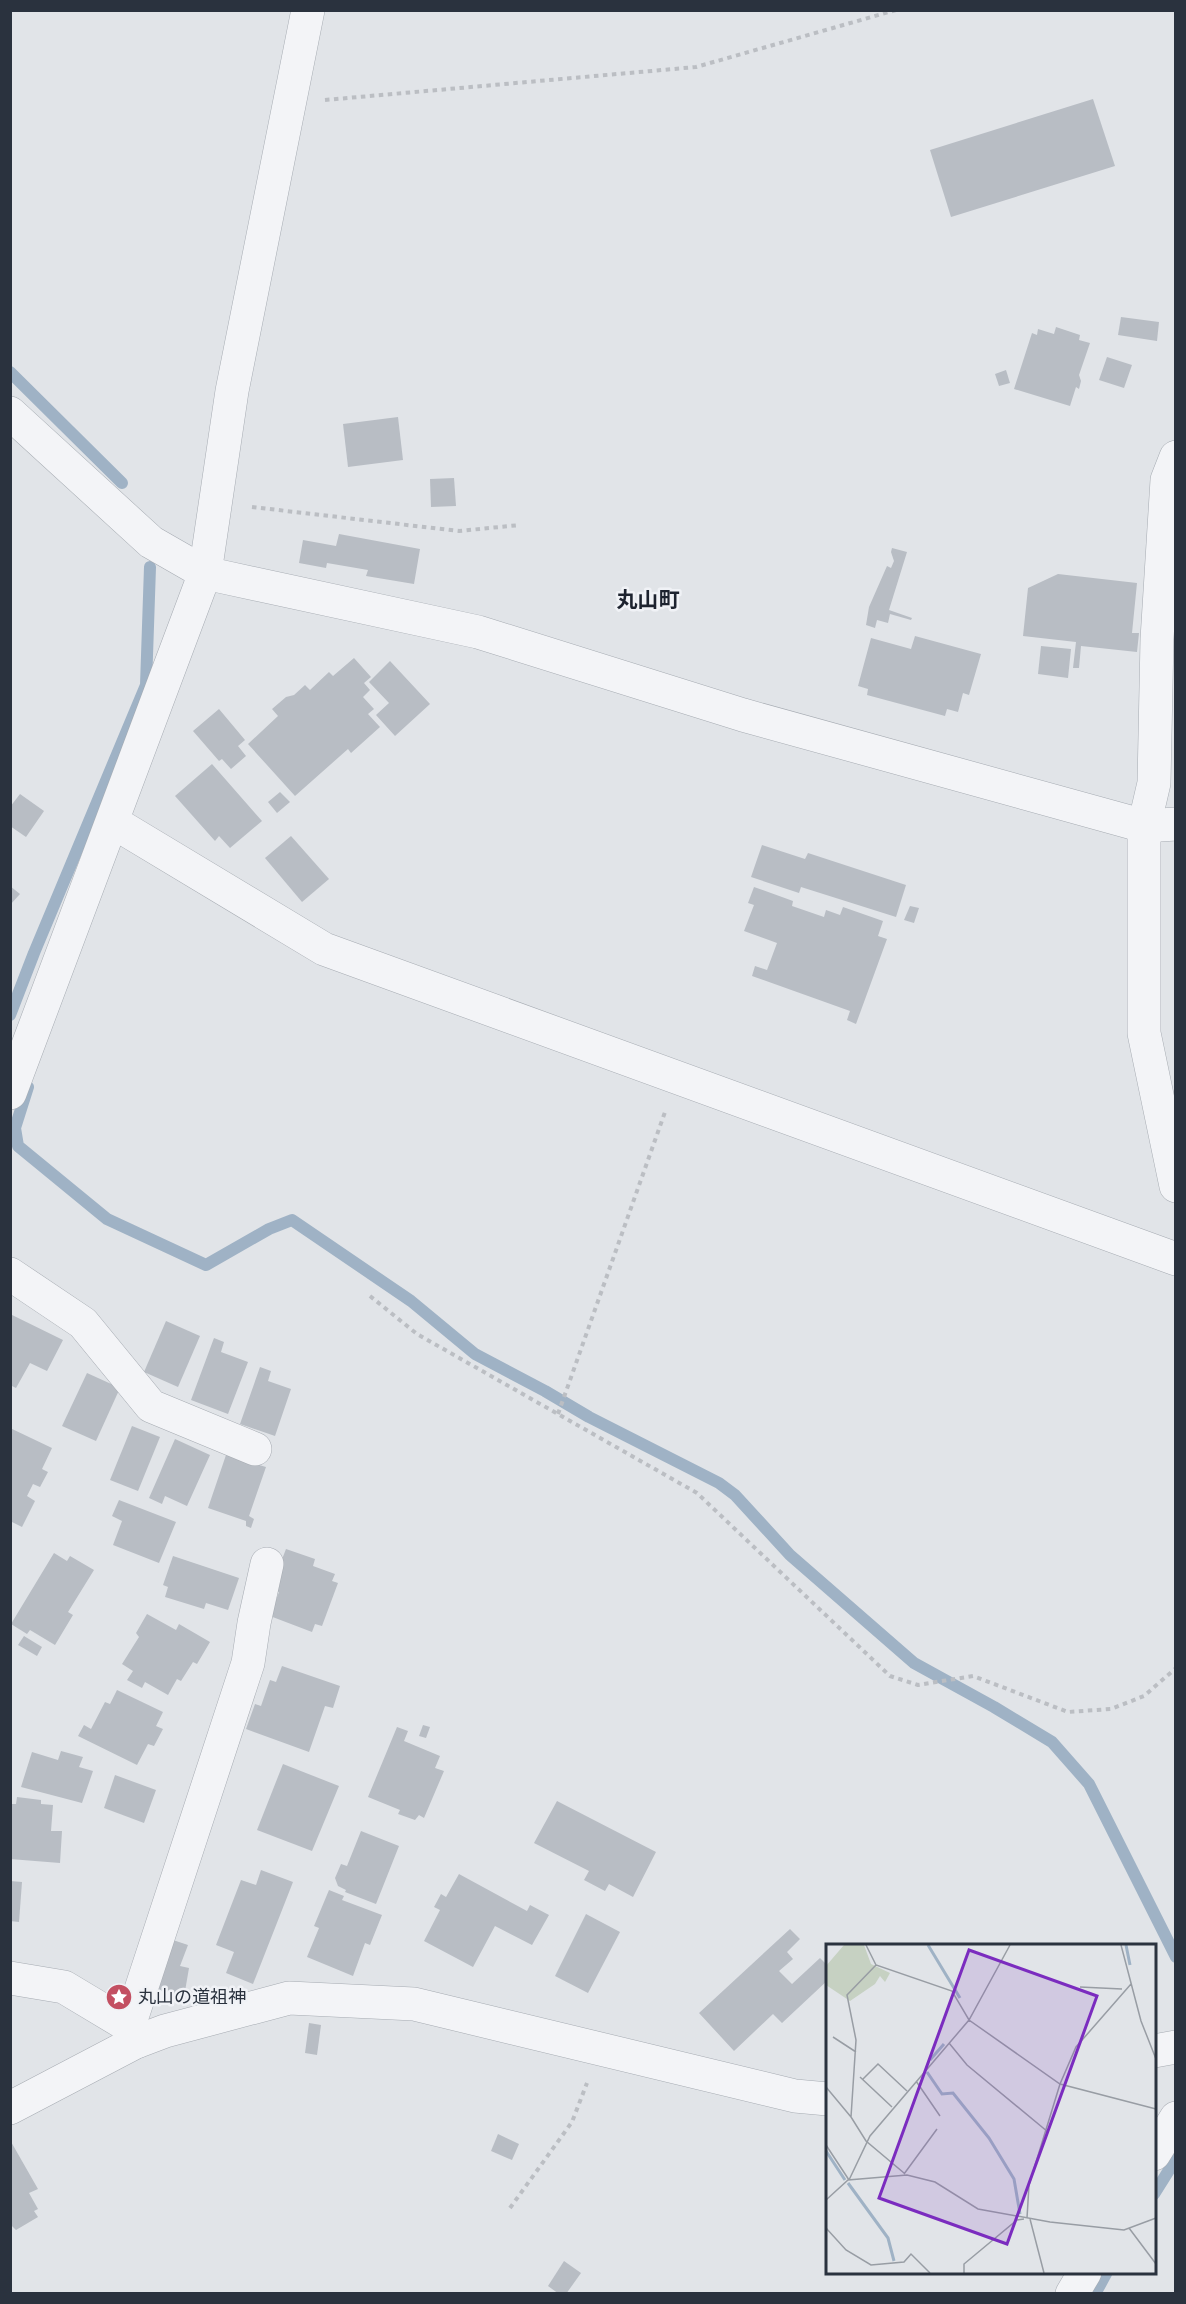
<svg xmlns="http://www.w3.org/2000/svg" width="1186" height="2304" font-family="Signika,'Noto Sans JP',sans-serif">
<rect width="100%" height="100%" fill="#e1e4e8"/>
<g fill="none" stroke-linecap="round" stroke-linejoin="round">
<g stroke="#9fb2c5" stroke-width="12">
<polyline points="10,372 122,483"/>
<polyline points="10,1015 34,953 146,685 150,567"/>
<polyline points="28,1087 15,1128 18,1146 107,1219 206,1265 269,1229 292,1220 411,1301 475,1354 545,1391 589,1417 719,1483 735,1495 790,1555 914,1663 994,1707 1052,1742 1089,1784 1176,1957"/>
<polyline points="1154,2194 1176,2159"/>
<polyline points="1095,2294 1107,2272"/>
</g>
</g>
<g fill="#b8bdc4">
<polygon points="1093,99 1115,166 951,217 930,150"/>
<polygon points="1121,317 1159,322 1157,341 1118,335"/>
<polygon points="1056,327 1080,335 1079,340 1090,343 1079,375 1081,381 1079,389 1076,387 1070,406 1014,389 1032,333 1037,335 1038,329 1054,334"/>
<polygon points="1107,357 1132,365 1124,388 1099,380"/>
<polygon points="1006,370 1010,383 999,386 995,374"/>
<polygon points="398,417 403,460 348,467 343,424"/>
<polygon points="454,478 456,506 431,507 430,479"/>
<polygon points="339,534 420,549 414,584 366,576 368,570 327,563 326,568 299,563 303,540 336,546"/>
<polygon points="892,548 907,552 889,610 912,618 911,620 890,614 888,623 877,620 875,628 866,625 869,607 887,566 891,568 894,561 891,552"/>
<polygon points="1058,574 1137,583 1132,633 1139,633 1137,652 1081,646 1079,668 1073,668 1076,642 1023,636 1028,588"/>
<polygon points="915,636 981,654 969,695 963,693 958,712 947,709 945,716 867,695 868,689 858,686 871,638 911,649"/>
<polygon points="1041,646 1071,649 1068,678 1038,674"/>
<polygon points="354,658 371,677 364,683 370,690 363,697 374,709 368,714 380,727 351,753 348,749 295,796 248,744 278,716 272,709 286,697 294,695 305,685 310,690 329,672 333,676"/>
<polygon points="390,661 430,704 395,736 376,715 389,703 369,682"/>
<polygon points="219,709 245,740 238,746 246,756 231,769 222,759 219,761 193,731"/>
<polygon points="212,764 262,821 230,848 219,836 215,841 175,796"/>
<polygon points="280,792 290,802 277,813 268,802"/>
<polygon points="20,794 44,811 26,837 10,826 10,807"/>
<polygon points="291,836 329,879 302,902 265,858"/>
<polygon points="762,845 805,859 808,853 906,885 896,917 801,887 799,893 751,877"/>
<polygon points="10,886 20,894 10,905"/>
<polygon points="754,887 793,901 792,906 824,917 826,910 840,915 843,907 883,921 878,936 887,939 856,1024 847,1020 850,1011 752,976 755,966 767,970 777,943 744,931 754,905 748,903"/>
<polygon points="910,906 919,908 914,923 904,920"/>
<polygon points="10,1314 63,1340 47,1371 30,1363 16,1388 10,1385"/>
<polygon points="166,1321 200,1336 178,1387 144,1372"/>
<polygon points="214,1338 224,1342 221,1352 248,1362 228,1414 191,1400"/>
<polygon points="260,1367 271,1371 268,1381 291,1389 275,1436 240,1424"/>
<polygon points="87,1373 120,1388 96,1441 62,1426"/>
<polygon points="132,1426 160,1437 138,1491 110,1480"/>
<polygon points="10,1428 52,1448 42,1469 48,1472 40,1487 33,1484 27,1496 35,1501 22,1527 10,1521"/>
<polygon points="175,1439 210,1455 187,1506 165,1496 162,1504 149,1498"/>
<polygon points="226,1455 266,1467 249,1516 254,1519 251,1528 246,1526 246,1521 208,1508"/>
<polygon points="119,1500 176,1522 159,1563 113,1545 122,1521 112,1516"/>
<polygon points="286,1549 315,1559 313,1566 335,1574 332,1581 338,1583 322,1626 315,1624 312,1632 270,1616 279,1592 274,1590 276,1575"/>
<polygon points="54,1553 67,1561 70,1556 94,1570 68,1612 73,1615 55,1645 30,1630 27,1634 11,1624"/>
<polygon points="173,1556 239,1578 228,1610 206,1603 204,1609 165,1597 168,1587 163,1585"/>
<polygon points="147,1614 176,1630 179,1624 210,1642 197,1664 193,1662 181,1681 177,1679 168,1695 145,1682 142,1688 127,1680 133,1671 122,1664 139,1637 136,1633"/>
<polygon points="24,1636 42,1647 37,1656 18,1645"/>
<polygon points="282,1666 340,1686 333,1708 325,1706 309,1752 246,1729 255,1704 261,1706 270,1680 276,1682"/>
<polygon points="117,1690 163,1712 156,1726 163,1729 154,1746 148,1744 137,1765 78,1736 84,1725 91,1729 105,1702 110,1704"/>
<polygon points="423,1725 430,1727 426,1738 419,1736"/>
<polygon points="397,1727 408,1731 404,1741 440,1756 435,1768 444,1771 424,1818 419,1815 415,1820 398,1814 400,1810 368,1797"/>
<polygon points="61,1751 83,1757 79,1767 93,1771 82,1803 21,1787 32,1752 58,1760"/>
<polygon points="283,1764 339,1786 312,1851 257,1830"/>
<polygon points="115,1775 156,1790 144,1823 104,1808"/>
<polygon points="17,1797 41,1800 41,1804 53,1805 51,1831 62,1831 60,1863 10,1859 10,1804 16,1804"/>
<polygon points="557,1801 656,1852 633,1897 609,1884 605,1891 584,1880 589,1871 534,1843"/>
<polygon points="361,1831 399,1846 376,1904 345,1892 346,1890 338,1886 335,1878 341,1864 347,1866"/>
<polygon points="261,1870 293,1882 253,1984 226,1973 234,1952 216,1945 241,1880 256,1885"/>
<polygon points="459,1874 527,1911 530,1905 549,1915 532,1945 495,1926 473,1967 424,1941 440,1910 434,1907 441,1894 446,1897"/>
<polygon points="10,1881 22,1882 19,1922 10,1921"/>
<polygon points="329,1890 344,1896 342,1900 382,1915 370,1945 365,1943 353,1976 307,1957 319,1928 314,1926"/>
<polygon points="586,1914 620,1932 588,1993 555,1976"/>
<polygon points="790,1929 800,1939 787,1952 793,1959 779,1971 792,1984 820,1958 828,1966 828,1980 782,2023 773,2014 734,2051 699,2013"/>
<polygon points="173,1940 188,1945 180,1966 189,1968 184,1997 148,2008"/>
<polygon points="309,2023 321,2025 317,2055 305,2053"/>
<polygon points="498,2134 519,2144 512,2160 491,2151"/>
<polygon points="10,2140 38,2189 29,2193 38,2209 34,2211 38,2217 16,2230 10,2224"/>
<polygon points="564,2261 581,2273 566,2294 559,2294 548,2286"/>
</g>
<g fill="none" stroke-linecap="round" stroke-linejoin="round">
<defs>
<g id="minor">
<polyline points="10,413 151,542 205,573 478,632 743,715 1144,826 1176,824"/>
<polyline points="1176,457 1167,480 1157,639 1154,783 1144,826 1144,1033 1176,1186"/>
<polyline points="113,822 324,949 1176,1259"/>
<polyline points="10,1093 205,573 232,391 308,10"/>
<polyline points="10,1274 83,1323 151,1406 255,1449"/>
<polyline points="10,1978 64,1987 129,2026"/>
<polyline points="136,2042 129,2026 248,1663 254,1623 267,1564"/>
<polyline points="1154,2051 1176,2047"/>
<polyline points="10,2108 136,2042 165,2031 289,1998 414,2004 795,2096 828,2099"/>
<polyline points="1154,2154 1176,2118"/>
<polyline points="1072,2294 1085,2272"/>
</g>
</defs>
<use href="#minor" stroke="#a6abb2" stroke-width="34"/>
<g stroke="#bbbec3" stroke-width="4" stroke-dasharray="4.5 4.5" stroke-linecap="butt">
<polyline points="325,100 696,67 896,10"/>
<polyline points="252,507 459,531 520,525"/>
<polyline points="370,1296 417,1334 697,1493 890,1676 918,1685 973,1676 1068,1712 1111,1709 1144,1696 1176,1668"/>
<polyline points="558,1414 665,1112"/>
<polyline points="510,2208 572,2122 587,2083"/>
</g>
<use href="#minor" stroke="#f3f4f7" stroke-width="33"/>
</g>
<defs>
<symbol id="sight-disc" viewBox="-11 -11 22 22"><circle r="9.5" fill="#c35062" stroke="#f0f2f6"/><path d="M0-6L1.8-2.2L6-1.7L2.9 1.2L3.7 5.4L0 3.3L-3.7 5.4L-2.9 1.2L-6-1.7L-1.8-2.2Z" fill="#fff"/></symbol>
</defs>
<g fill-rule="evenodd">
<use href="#sight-disc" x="104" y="1982" width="30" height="30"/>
</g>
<g text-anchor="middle" stroke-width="5" stroke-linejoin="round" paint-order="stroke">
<g font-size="18" fill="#2a323e" stroke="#f0f2f6" text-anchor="start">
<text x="138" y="2003">丸山の道祖神</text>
</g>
<g font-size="21" font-weight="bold" fill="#1d232f" stroke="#f0f2f6">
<text x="648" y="607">丸山町</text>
</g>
</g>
<g transform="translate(826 1944)">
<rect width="330" height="330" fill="#e1e4e8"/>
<path d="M18 1H38L45 20 64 29 59 38 54 32 49 40 24 57 0 41V22Z" fill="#c6d1c2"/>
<path fill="none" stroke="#9fb2c5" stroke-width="3" d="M102 1 134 54M300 1 304 21M104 116 118 100M101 128 116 150 127 149 163 194 188 235 194 270M0 207 19 236M22 239 62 294 68 317"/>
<path fill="none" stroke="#989da4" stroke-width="1.5" d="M40 1 50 21 126 47 143 76 234 140 330 165M295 1 315 77 330 115M50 21 21 51 30 96 25 173 40 197 78 229M254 43 296 45M7 93 30 108M123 99 141 121 222 188M34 133 66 163M37 135 52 120 81 147M90 137 114 172M0 143 25 173M0 201 23 236M78 230 111 185M23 236 44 192 143 76 184 1M0 256 22 236 81 231 109 238 152 265 224 278 298 286 330 274M201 274 203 241 234 140 250 103 305 40M204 275 218 329M0 284 20 306 45 321 78 318 85 310 104 329M303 284 330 320M138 329V320L191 276 198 275"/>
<path fill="#7b2cbf" fill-opacity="0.15" stroke="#7b2cbf" stroke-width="3" d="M143 6 271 52 181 300 53 254Z"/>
<rect width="330" height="330" fill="none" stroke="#2a323e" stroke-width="3"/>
</g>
<rect width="1186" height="2304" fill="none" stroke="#2a323e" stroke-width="24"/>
</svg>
